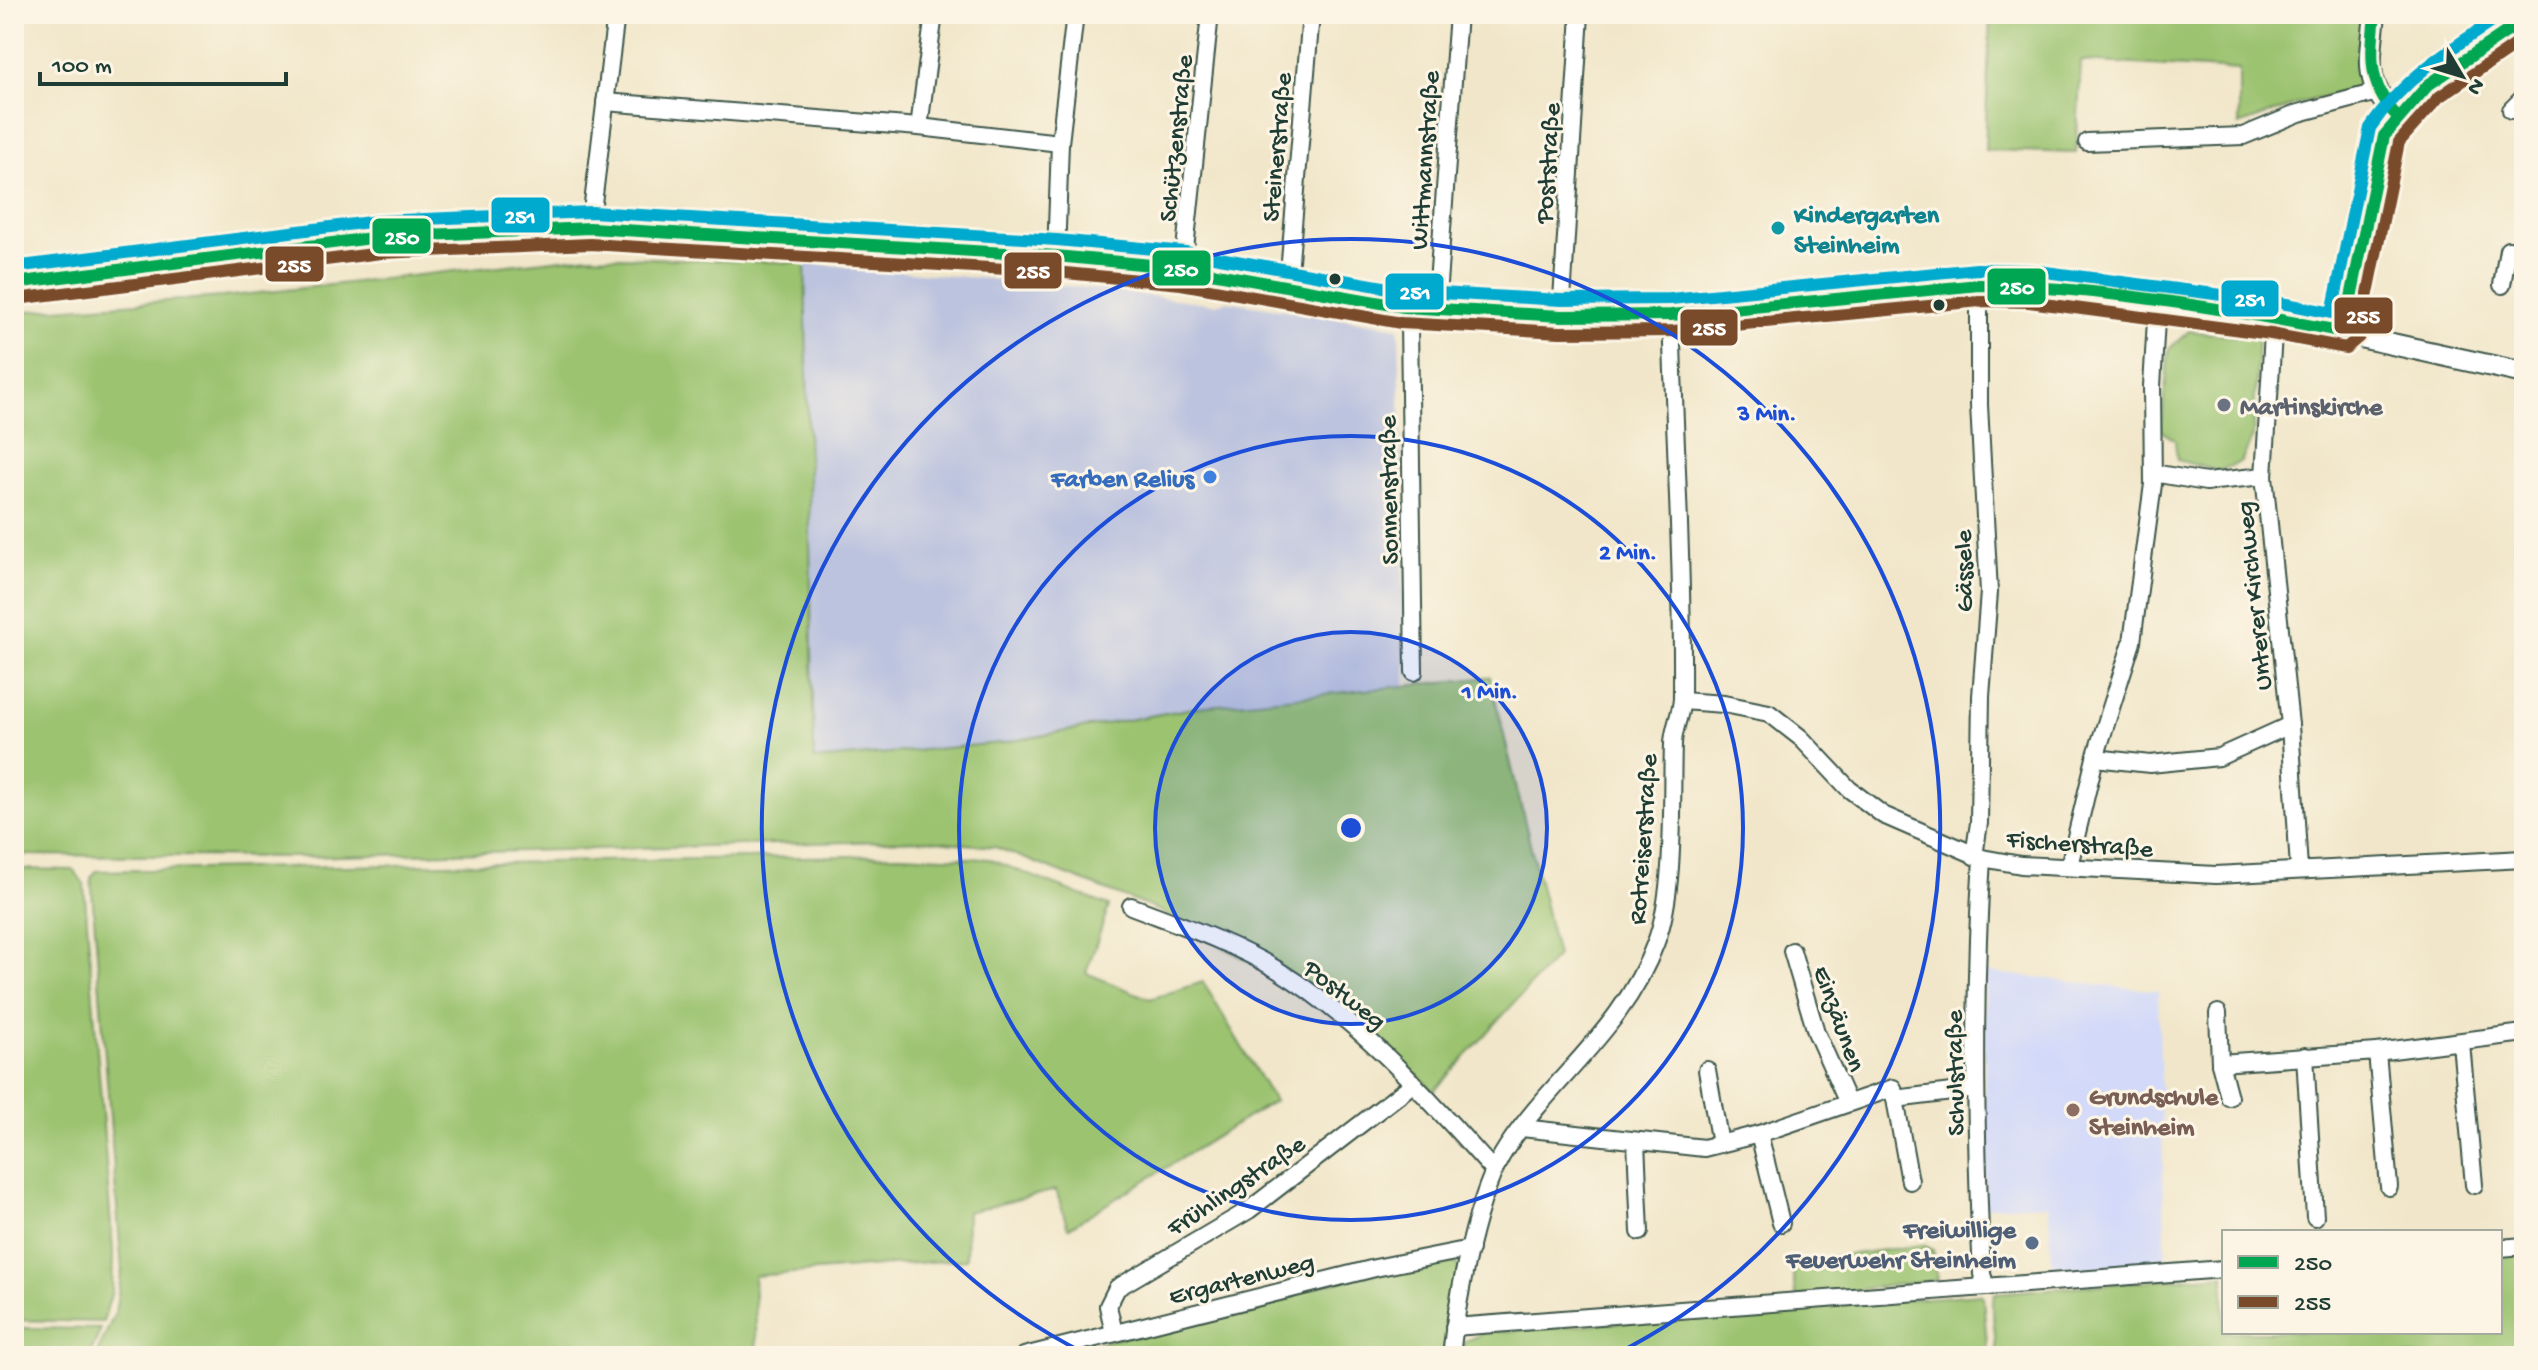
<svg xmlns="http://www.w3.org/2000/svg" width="2538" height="1370" font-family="'Gochi Hand',sans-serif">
<rect width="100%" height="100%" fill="#fcf5e5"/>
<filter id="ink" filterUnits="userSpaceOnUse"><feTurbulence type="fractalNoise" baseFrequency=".0125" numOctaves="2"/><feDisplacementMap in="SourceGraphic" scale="16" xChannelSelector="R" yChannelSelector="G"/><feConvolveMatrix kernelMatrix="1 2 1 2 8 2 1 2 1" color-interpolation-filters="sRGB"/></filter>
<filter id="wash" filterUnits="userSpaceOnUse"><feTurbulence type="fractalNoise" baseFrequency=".006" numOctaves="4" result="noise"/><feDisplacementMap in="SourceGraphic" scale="32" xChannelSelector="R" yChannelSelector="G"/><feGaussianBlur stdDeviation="1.8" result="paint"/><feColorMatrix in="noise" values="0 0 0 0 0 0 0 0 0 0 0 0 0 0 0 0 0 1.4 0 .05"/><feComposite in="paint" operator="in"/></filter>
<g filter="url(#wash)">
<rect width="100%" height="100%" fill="#f1e6c9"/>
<polygon fill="#d2d9f9" points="1985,972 2158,991 2166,1267 2053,1276 2048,1204 1985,1207"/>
<polygon fill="#bcc3de" points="805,263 1079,287 1215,304 1227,301 1399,327 1405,686 1199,707 1001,743 813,760"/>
<g fill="#9bc36f" stroke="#5d8052" stroke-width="2">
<polygon points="1990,14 2363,14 2360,88 2300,103 2239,125 2239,70 2081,61 2076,153 1985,150"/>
<polygon points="589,256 805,263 814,760 1001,743 1199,707 1490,677 1557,956 1434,1091 1361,1025 1160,911 995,847 927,840 302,857 14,855 14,312 222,297"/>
<polygon points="2189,331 2258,339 2253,436 2241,462 2218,471 2177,460 2175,440 2161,431 2169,349"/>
<polygon points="900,855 989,859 1109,906 1086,973 1150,999 1203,982 1274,1101 1068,1228 1056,1190 967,1212 966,1259 754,1276 757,1356 96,1356 115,1313 122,1270 91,878 96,871"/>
<polygon points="14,869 74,870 84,884 113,1251 112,1291 103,1322 14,1320"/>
<polygon points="1923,1245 1933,1250 1937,1280 1796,1297 1791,1262"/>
<polygon points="2524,1252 2524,1356 1997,1356 1992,1303 1995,1293 2224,1275 2224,1332 2500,1332 2500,1253"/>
<polygon points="1448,1259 1460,1267 1445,1356 1049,1356 1371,1273"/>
<polygon points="1980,1294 1983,1297 1988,1356 1458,1356 1465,1341 1484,1333"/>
<polygon points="14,1328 101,1329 89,1356 14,1356"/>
</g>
</g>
<g filter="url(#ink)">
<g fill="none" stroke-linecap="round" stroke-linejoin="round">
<defs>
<g id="minor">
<polyline points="605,102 919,127 1060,143"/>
<polyline points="2511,110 2524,97"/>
<polyline points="919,127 934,14"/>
<polyline points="2087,142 2243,136 2299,113 2377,92"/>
<polyline points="590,228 616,14"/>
<polyline points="1056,256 1060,143 1075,14"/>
<polyline points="1183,268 1210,14"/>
<polyline points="1288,284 1311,14"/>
<polyline points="2502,285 2508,250 2524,251"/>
<polyline points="1404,307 1409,324 1414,672"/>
<polyline points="1436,310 1458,14"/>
<polyline points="1561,316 1580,14"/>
<polyline points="2274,318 2264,476 2290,725 2299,869"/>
<polyline points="2153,473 2206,482 2264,476"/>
<polyline points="1682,701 1724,704 1769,713 1801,738 1849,789 1883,815 1982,858 2021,865 2216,875 2524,859"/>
<polyline points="2095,758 2150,764 2219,757 2290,725"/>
<polyline points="1974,856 1979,823 1981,696 1989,592 1979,405 1979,285"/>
<path d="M1982 858C1973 997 1975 1135 1982 1274L1986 1287"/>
<polyline points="2069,866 2095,758 2132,642 2153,484 2152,386 2157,304"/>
<path d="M1131 906C1180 925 1231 942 1276 969 1361 1021 1428 1098 1494 1171"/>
<polyline points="1792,951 1816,1032 1847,1101"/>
<polyline points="2218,1013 2220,1063 2229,1097"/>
<polyline points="2461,1043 2474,1185"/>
<polyline points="2377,1052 2389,1187"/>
<polyline points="2305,1056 2315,1217"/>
<polyline points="2220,1063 2377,1052 2524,1033"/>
<polyline points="1707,1070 1720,1144"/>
<polyline points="1895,1099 1910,1181"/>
<polyline points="1522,1128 1704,1148 1759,1134 1893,1088 1895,1099 1976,1089"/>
<polyline points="1759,1134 1781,1223"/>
<polyline points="1636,1142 1640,1232"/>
<polyline points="2500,1248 2524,1246"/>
<polyline points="1454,1327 2224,1269"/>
<polyline points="1114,1333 1108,1306 1117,1288 1249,1210 1414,1083"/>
<polyline points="1024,1356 1375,1268 1470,1249"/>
<path d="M1451 1356C1457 1300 1476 1193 1507 1147 1556 1074 1624 1029 1656 942 1676 889 1671 802 1673 744 1673 728 1682 713 1682 697 1683 569 1675 443 1671 315"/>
</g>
<g id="tertiary">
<path d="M2375 14C2371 57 2362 83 2396 115"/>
<polyline points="14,283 380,237 590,228 1056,256 1183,268 1404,307 1561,316 1671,315 1979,285 2030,286 2274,318 2524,373"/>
<path d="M2344 332 2384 136C2415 82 2473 54 2524 20"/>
</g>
</defs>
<use href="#minor" stroke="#3e564a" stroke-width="20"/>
<use href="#tertiary" stroke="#3e564a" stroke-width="24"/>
<use href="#minor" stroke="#fff" stroke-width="16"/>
<use href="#tertiary" stroke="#fff" stroke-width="20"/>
<defs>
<g id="bus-1">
<path d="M2375 14C2371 54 2367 84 2396 115"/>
<path d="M14 283 380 237 590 228 1056 256 1183 268 1404 307 1561 316 1671 315 1979 285C2097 287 2228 309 2344 332"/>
<polyline points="2344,332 2384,136 2428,85 2524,20"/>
</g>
<polyline id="bus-2" points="16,299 381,253 590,244 1055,272 1181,284 1401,323 1560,332 1673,331 1980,301 2029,302 2271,334 2346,348 2359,337 2399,142 2439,97 2524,39"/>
<path id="bus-3" d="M14 267 378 221 591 212 1057 240 1185 252 1406 291 1561 300 1670 299 1977 269 2030 270 2276 302 2332 313 2370 128C2404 77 2453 47 2504 14"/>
</defs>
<use href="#bus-1" stroke="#fcf5e5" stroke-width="18"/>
<use href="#bus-2" stroke="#fcf5e5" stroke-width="18"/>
<use href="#bus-3" stroke="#fcf5e5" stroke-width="18"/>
<use href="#bus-1" stroke="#00a651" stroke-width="12"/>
<use href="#bus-2" stroke="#7a4b2a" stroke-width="12"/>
<use href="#bus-3" stroke="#00a9ce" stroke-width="12"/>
</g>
</g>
<circle cx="1351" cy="828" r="196" fill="#1d4ed8" fill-opacity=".12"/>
<g fill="none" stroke="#1d4ed8" stroke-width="4">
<circle cx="1351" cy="828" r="196"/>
<circle cx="1351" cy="828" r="392"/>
<path d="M1088 1355A589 589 0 1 1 1614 1355"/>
</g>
<circle fill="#0f9aa8" stroke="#fcf5e5" stroke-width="3" cx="1778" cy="228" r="8"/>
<g fill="#1f3d34" stroke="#fcf5e5" stroke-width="3">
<circle cx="1335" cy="279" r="7"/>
<circle cx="1939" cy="305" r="7"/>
</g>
<circle fill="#6b7280" stroke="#fcf5e5" stroke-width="3" cx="2224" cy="405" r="8"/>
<circle fill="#3f7fe0" stroke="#fcf5e5" stroke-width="3" cx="1210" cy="477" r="8"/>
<circle fill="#8d6e63" stroke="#fcf5e5" stroke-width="3" cx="2073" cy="1110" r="8"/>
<circle fill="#5c6f8a" stroke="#fcf5e5" stroke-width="3" cx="2032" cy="1243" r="8"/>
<g text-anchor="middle" stroke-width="6" stroke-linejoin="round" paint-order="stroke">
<g font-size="26" fill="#1f3d34" stroke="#fcf5e5">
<text transform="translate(1174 138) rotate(-84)" y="9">Schützenstraße</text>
<text transform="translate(1275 147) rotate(-85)" y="9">Steinerstraße</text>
<text transform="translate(1423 160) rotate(-86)" y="9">Wittmannstraße</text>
<text transform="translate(1546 163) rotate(-86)" y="9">Poststraße</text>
<text transform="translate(1387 490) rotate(-91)" y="9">Sonnenstraße</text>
<text transform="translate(1962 571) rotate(-91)" y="9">Gässele</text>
<text transform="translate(2252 596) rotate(-96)" y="9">Unterer Kirchweg</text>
<text transform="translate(1641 839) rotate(-86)" y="9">Rotreiserstraße</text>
<text transform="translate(2080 842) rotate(4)" y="9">Fischerstraße</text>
<text transform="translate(1346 993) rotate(38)" y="9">Postweg</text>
<text transform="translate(1841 1018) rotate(70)" y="9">Einzäunen</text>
<text transform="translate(1953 1073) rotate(-91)" y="9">Schulstraße</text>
<text transform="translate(1235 1184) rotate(-34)" y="9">Frühlingstraße</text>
<text transform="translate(1241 1277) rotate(-14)" y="9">Ergartenweg</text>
</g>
<g font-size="26" font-weight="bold" fill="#0d838f" stroke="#fcf5e5" text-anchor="start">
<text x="1794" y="222">Kindergarten<tspan x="1794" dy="30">Steinheim</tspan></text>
</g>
<g font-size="26" font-weight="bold" fill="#5b616d" stroke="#fcf5e5" text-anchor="start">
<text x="2240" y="414">Martinskirche</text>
</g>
<g font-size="26" font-weight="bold" fill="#366cbe" stroke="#fcf5e5" text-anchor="end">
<text x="1194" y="486">Farben Relius</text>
</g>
<g font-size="26" font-weight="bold" fill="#785e54" stroke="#fcf5e5" text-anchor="start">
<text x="2089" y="1104">Grundschule<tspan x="2089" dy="30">Steinheim</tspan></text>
</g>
<g font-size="26" font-weight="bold" fill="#4e5e75" stroke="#fcf5e5" text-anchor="end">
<text x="2016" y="1237">Freiwillige<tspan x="2016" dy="30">Feuerwehr Steinheim</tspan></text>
</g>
</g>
<circle cx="1351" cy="828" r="12" fill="#1d4ed8" stroke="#fcf5e5" stroke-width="4"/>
<g font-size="24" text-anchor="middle" font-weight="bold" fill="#1d4ed8" stroke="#fcf5e5" stroke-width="6" stroke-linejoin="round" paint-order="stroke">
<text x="1767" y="420">3 Min.</text>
<text x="1628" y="559">2 Min.</text>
<text x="1490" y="698">1 Min.</text>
</g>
<g stroke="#fcf5e5" stroke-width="3">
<rect x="490" y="196" width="61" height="38" rx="8" fill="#00a9ce"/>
<rect x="371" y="217" width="61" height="38" rx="8" fill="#00a651"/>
<rect x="264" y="245" width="61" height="38" rx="8" fill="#7a4b2a"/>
<rect x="1151" y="249" width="61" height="38" rx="8" fill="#00a651"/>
<rect x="1003" y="251" width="60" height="39" rx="8" fill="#7a4b2a"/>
<rect x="1986" y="267" width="61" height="39" rx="8" fill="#00a651"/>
<rect x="1384" y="272" width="61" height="39" rx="8" fill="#00a9ce"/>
<rect x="2220" y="279" width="60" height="39" rx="8" fill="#00a9ce"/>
<rect x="2333" y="296" width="61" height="39" rx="8" fill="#7a4b2a"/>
<rect x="1679" y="308" width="60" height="39" rx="8" fill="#7a4b2a"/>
</g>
<g font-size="22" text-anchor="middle" font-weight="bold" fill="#fff">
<text x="520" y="223">251</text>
<text x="402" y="244">250</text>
<text x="294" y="272">255</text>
<text x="1181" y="276">250</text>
<text x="1033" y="278">255</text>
<text x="2017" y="294">250</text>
<text x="1415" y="299">251</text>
<text x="2250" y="306">251</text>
<text x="2363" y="323">255</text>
<text x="1709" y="335">255</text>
</g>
<rect width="2538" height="1370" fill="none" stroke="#fcf5e5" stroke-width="48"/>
<rect x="2222" y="1230" width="280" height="104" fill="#fcf5e5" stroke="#a4ab9e" stroke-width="2"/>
<rect x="2238" y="1256" width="40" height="12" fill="#00a651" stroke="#a4ab9e" stroke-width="2"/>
<text x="2294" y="1270" font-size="24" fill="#1f3d34">250</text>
<rect x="2238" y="1296" width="40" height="12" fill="#7a4b2a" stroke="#a4ab9e" stroke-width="2"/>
<text x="2294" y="1310" font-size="24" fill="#1f3d34">255</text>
<g transform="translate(2462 76) rotate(128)" stroke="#fcf5e5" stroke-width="6" paint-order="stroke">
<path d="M0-6L14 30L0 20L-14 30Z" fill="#1f3d34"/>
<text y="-12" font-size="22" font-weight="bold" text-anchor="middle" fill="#1f3d34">N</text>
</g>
<path d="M40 72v12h246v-12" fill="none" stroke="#1f3d34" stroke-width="4"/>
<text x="52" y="72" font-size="24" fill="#1f3d34" stroke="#fcf5e5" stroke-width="6" paint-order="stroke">100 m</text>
</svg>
